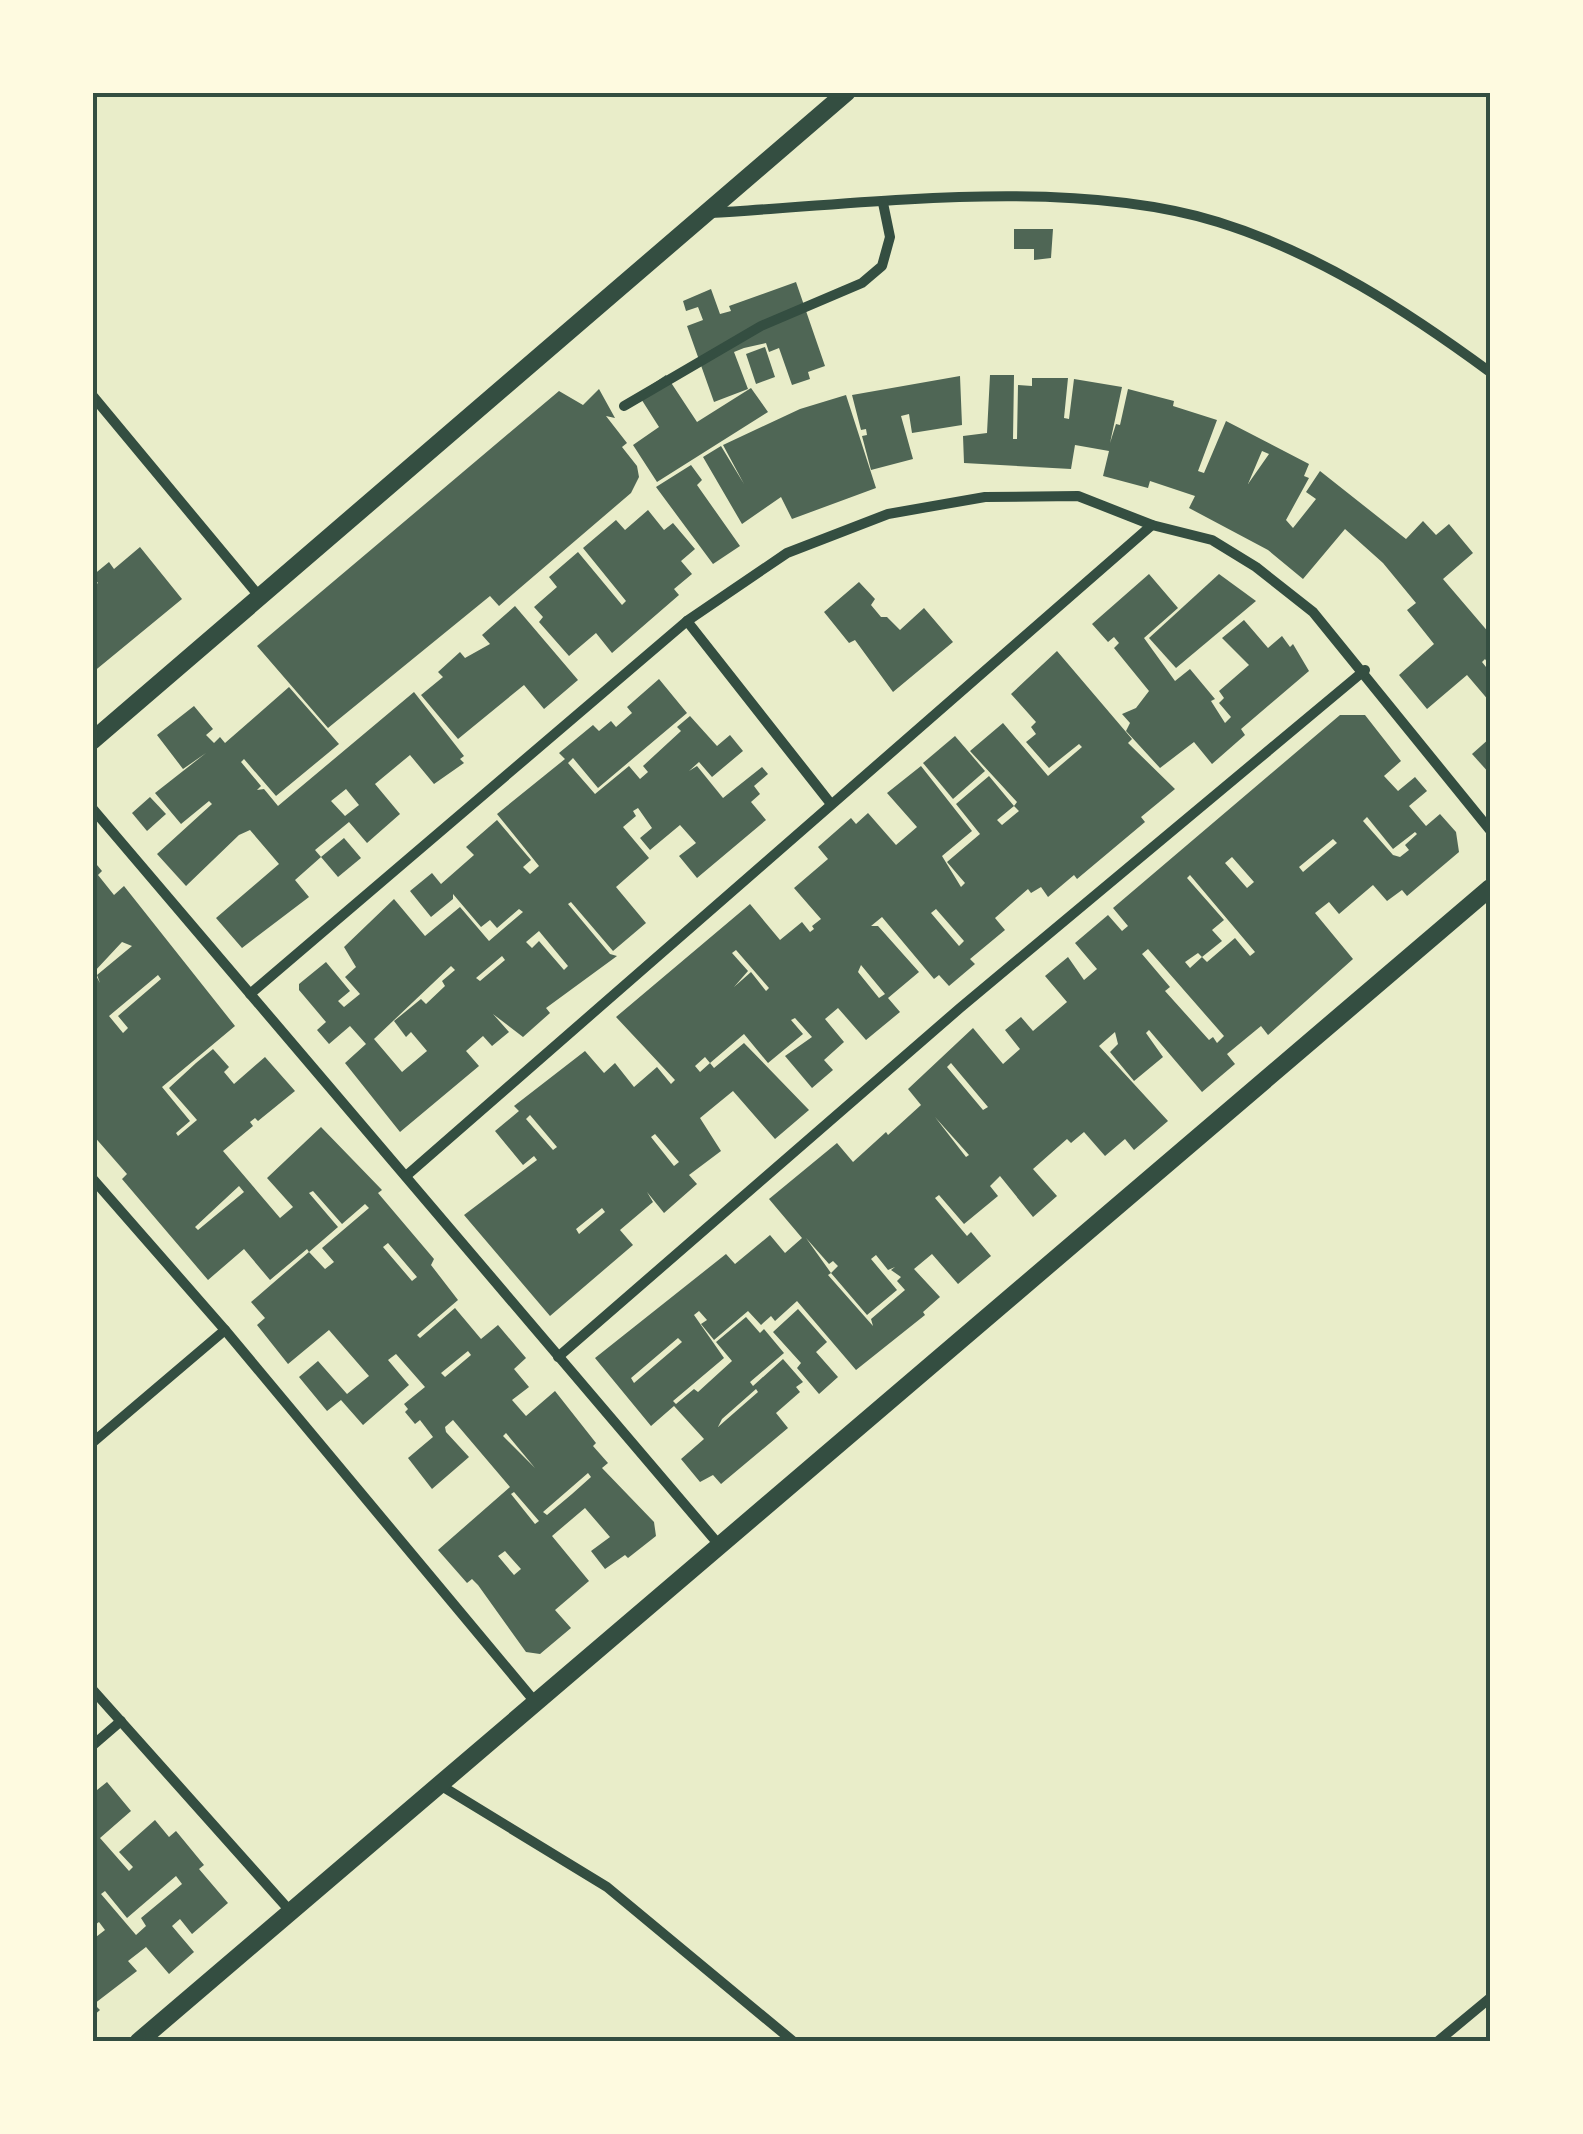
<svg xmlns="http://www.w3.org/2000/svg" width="1583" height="2134" font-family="'Titillium Web',sans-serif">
<rect width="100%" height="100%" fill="#e9edc9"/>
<g fill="#4f6655" fill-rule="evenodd">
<polygon points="1014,229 1053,229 1051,258 1034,260 1034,249 1014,249"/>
<polygon points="796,282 825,366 808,372 810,379 792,385 779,348 769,352 766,343 744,348 734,352 748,389 714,402 687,326 703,320 698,307 686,311 683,301 711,289 720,314 731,311 729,306"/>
<polygon points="765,347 775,377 756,384 746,354"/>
<polygon points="666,375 697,422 751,388 768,412 657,482 633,445 659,427 638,394"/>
<path d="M990 375H1014L1013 439H1017L1018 385 1032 386V378H1068L1064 418 1069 419 1074 379 1122 387 1110 443 1116 424 1120 425 1128 389 1174 401 1173 406 1217 420 1198 471 1204 473 1226 421 1309 464 1304 476 1309 478 1286 520 1293 528 1316 499 1306 492 1320 471 1406 539 1423 521 1436 535 1449 524 1473 553 1443 579 1490 634V666L1485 659 1482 662 1490 672V702L1467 675 1427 709 1399 675 1434 644 1407 610 1416 603 1383 563 1345 529 1303 579 1268 550 1189 508 1195 496 1150 481 1148 488 1103 476 1109 451 1075 445 1071 469 964 463 963 436 987 433ZM1262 451 1269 454 1248 484Z"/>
<polygon points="960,376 962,425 912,433 909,414 901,416 913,459 871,470 862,436 867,435 866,429 861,430 852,395"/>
<polygon points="599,389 615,418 606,416 627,443 622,447 637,466 639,477 631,493 499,606 490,596 328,728 257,646 559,391 583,405"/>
<polygon points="846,395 876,488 792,519 781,497 742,524 703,457 721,446 744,484 723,445 800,409"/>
<polygon points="691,465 702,480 697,485 740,546 713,564 656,487"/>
<polygon points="648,510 664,530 673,523 695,549 681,561 692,574 674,589 679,595 612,653 596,633 569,656 539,622 543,617 534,607 557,587 549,577 578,552 622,605 626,601 583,548 616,520 625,530"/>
<polygon points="140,547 182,599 92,673 92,587 98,583 92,576 109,562 114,569"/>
<polygon points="1149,574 1178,608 1144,638 1175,681 1190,669 1215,699 1211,701 1225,723 1231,717 1219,703 1224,698 1219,691 1249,665 1222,638 1244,620 1268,648 1282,636 1290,647 1293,644 1309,671 1241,729 1245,735 1212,764 1194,742 1160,768 1126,731 1130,723 1122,714 1136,708 1149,691 1114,648 1119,643 1114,637 1108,642 1092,624"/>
<polygon points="1219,574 1256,601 1176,668 1149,638"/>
<polygon points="859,582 875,599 871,605 881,617 887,617 900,630 924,608 953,642 893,692 855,640 849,643 824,612"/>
<polygon points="515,606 578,680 544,709 524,685 458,739 421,695 443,677 438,672 460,652 465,658 490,644 482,635"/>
<path d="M1057 651 1132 739 1128 743 1175 789 1141 817 1145 822 1077 879 1074 875 1048 897 1041 887 1031 893 1028 889 995 918 1005 930 970 959 975 964 949 986 939 975 934 979 882 917 871 926H878L919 972 888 998 900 1012 866 1040 838 1008 825 1019 844 1042 824 1060 833 1070 812 1088 785 1056 812 1037 795 1018 791 1020 803 1034 768 1063 744 1034 710 1063 705 1057 695 1066 700 1072 710 1063 714 1068 744 1043 809 1110 775 1139 733 1091 700 1118 721 1151 689 1175 697 1184 664 1213 647 1192 653 1202 620 1230 633 1245 550 1316 464 1215 537 1160 534 1156 523 1165 495 1131 519 1111 514 1106 585 1051 604 1073 615 1063 634 1087 657 1067 671 1084 675 1080 616 1017 750 904 780 940 802 922 810 932 814 929 812 926 821 919 794 888 828 859 818 847 851 818 856 824 868 813 896 845 917 827 887 793 921 766 972 831 942 856 961 887 965 883 947 862 980 834 956 804 989 776 1014 806 997 820 1002 825 1019 811 1014 806 1017 802 970 751 1003 723 1048 776 1082 747 1079 744 1049 768 1026 742 1036 734 1031 727 1036 722 1011 694ZM936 909 964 941 959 946 931 913ZM736 950 769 988 766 991 751 972 734 987 748 971 732 953ZM861 965 885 994 879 998 858 972ZM530 1115 557 1147 553 1150 526 1119ZM655 1134 679 1162 674 1166 651 1137ZM602 1208 605 1212 579 1234 576 1229Z"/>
<path d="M659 679 687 713 598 788 573 758 568 763 595 794 629 766 640 779 648 772 643 766 681 731 677 727 690 716 717 746 730 735 743 751 712 777 699 762 689 771 697 766 723 798 762 767 768 774 754 786 760 794 751 802 766 820 697 878 679 856 696 843 680 825 650 850 640 838 652 828 638 808 633 811 636 816 623 827 649 858 616 887 646 923 613 951 571 902 568 904 610 954 617 956 546 1008 550 1013 523 1037 493 1014 509 1032 492 1046 483 1036 466 1051 479 1066 400 1132 345 1063 366 1044 350 1026 329 1044 317 1030 326 1022 299 990V984L326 962 350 991 338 1001 344 1007 360 994 345 977 356 967 344 947 394 899 425 936 460 907 489 941 523 912 519 909 497 928 490 920 481 927 453 894V899L431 917 410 891 432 873 441 884 474 855 466 847 497 820 531 860 523 867 530 874 539 866 497 814 565 759 559 753 593 725 599 731 611 721 616 727 632 713 627 707ZM539 931 568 966 564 970 539 941 532 948 526 942ZM502 956 505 960 480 981 476 978ZM451 966 455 970 442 981 445 986 426 1004 421 999 394 1021 406 1037 411 1032 427 1051 402 1072 374 1039Z"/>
<path d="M289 687 339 744 276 796 244 759 241 762 261 786 257 790 264 789 278 806 414 692 464 756 460 759 464 763 434 784 410 755 375 784 400 814 367 843 349 822 315 850 321 857 295 880 309 897 242 948 216 918 279 864 250 830 239 835 186 886 157 854 212 804 209 801 181 824 155 793 206 753 183 769 157 735 194 706 213 729 206 735 214 743 220 737 225 743ZM346 789 359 805 345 816 331 801Z"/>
<path d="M1340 715H1365L1401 761 1384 776 1398 791 1415 777 1427 791 1409 806 1426 826 1440 814 1456 832 1459 852 1407 896 1402 890 1387 901 1373 885 1339 914 1329 902 1315 913 1353 959 1268 1035 1261 1026 1227 1054 1235 1064 1202 1092 1149 1030 1146 1033 1163 1057 1134 1081 1110 1052 1118 1044 1115 1032 1099 1046 1168 1121 1134 1150 1125 1139 1105 1156 1084 1132 1071 1143 1067 1139 1033 1169 1057 1196 1033 1217 1000 1176 990 1186 998 1196 964 1224 939 1195 935 1198 967 1236 971 1232 991 1256 958 1284 932 1254 914 1269 940 1297 923 1312 925 1315 856 1370 797 1301 775 1321 771 1316 761 1325 748 1311 714 1340 701 1324 707 1320 699 1311 694 1315 724 1358 673 1401 676 1404 694 1389 698 1392 732 1361 716 1342 746 1317 760 1333 764 1329 784 1353 750 1382 753 1386 783 1359 803 1382 796 1387 800 1392 776 1413 788 1428 721 1484 713 1475 700 1482 681 1459 704 1439 674 1406 651 1426 595 1358 726 1254 735 1264 770 1235 785 1253 802 1238 769 1199 837 1143 853 1162 886 1132 888 1135 921 1105 908 1089 973 1028 1003 1064 1020 1049 1005 1030 1021 1017 1033 1031 1067 1002 1045 976 1068 957 1084 980 1097 969 1075 943 1108 915 1122 931 1128 926 1113 908ZM1367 817 1393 849 1415 832 1417 834 1405 845 1409 850 1400 857 1393 855 1363 821ZM1333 839 1337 843 1303 872 1299 867ZM1232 857 1254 882 1247 888 1225 863ZM1190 875 1255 952 1250 956 1235 938 1207 962 1202 957 1190 968 1185 962 1198 953 1202 957 1222 941 1212 930 1224 920 1187 878ZM1148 949 1224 1036 1217 1043 1213 1037 1209 1040 1165 991 1170 987 1142 954ZM951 1063 988 1107 983 1110 947 1067ZM935 1117 969 1155 966 1157ZM806 1238 829 1264 833 1261 838 1266 831 1273ZM876 1255 888 1270 895 1267 891 1270 901 1277 897 1281 905 1290 871 1319 873 1326 828 1275 831 1273 867 1315 897 1290 871 1259ZM678 1338 682 1342 634 1383 631 1378ZM756 1389 758 1392 718 1427 722 1419Z"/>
<polygon points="955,736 985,771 953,799 923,763"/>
<polygon points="1490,738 1490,774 1472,754"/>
<polygon points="150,797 166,814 147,831 132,813"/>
<polygon points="344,838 361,858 338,877 321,857"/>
<path d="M92 859 102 871 98 875 114 895 124 886 235 1026 162 1087 190 1121 176 1133 178 1136 197 1120 169 1088 196 1063 213 1049 229 1067 224 1072 234 1084 265 1057 295 1091 258 1121 255 1118 250 1122 253 1126 223 1151 280 1218 293 1207 267 1178 321 1127 382 1190 378 1193 434 1259 431 1265 458 1300 417 1335 420 1338 455 1308 481 1339 498 1325 526 1358 514 1369 529 1387 512 1400 526 1416 555 1391 596 1443 593 1446 608 1463 602 1468 654 1522 656 1536 628 1558 625 1555 605 1569 591 1551 610 1537 585 1508 552 1536 589 1581 555 1610 571 1628 540 1654 526 1652 478 1585 472 1579 467 1583 438 1550 510 1487 453 1420 445 1427 446 1432 469 1457 432 1489 408 1458 433 1437 420 1420 415 1424 405 1412 408 1409 404 1404 425 1387 396 1354 388 1360 409 1385 363 1425 341 1400 327 1411 299 1377 318 1361 347 1394 369 1376 329 1330 288 1364 257 1325 265 1318 251 1302 309 1252 307 1249 270 1280 244 1249 208 1280 122 1179 127 1174 92 1134ZM122 942 132 946 97 975 100 983 94 972ZM158 975 161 979 118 1016 128 1028 123 1033 109 1016ZM239 1186 244 1192 198 1230 195 1227ZM313 1191 342 1224 365 1204 369 1208 322 1248 334 1262 325 1269 309 1252 338 1227 309 1193ZM388 1243 417 1277 412 1281 383 1247ZM468 1351 471 1355 445 1377 441 1373ZM506 1433 535 1468 503 1436ZM588 1473 591 1477 572 1494 547 1515 543 1512ZM514 1492 539 1521 535 1524 511 1494ZM505 1551 521 1569 514 1575 498 1556Z"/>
<polygon points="798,1309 827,1342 816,1352 838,1377 819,1394 797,1368 801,1363 773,1332"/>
<path d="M107 1782 131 1811 100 1838 129 1871 133 1867 119 1852 155 1820 169 1837 176 1831 204 1865 199 1869 228 1903 192 1934 180 1919 172 1926 194 1952 169 1974 146 1947 128 1961 137 1971 94 2004 100 2010 92 2017V1940L105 1930 99 1922 92 1927V1794ZM176 1876 182 1884 141 1918 146 1926 136 1935 101 1894 105 1891 127 1918Z"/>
</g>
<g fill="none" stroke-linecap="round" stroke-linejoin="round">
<g stroke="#344e41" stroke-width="10">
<path d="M710 213C866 204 1068 176 1218 222 1318 253 1407 311 1490 372"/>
<polyline points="92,395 259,596"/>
<polyline points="624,406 761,326 862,283 882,266 890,237 883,203"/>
<polyline points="687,621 831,804"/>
<polyline points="92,808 720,1546"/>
<polyline points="250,994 687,621 787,553 888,514 985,497 1078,496 1152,525 1212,540 1256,567 1313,612 1490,830"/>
<polyline points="406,1176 1152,525"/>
<polyline points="92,1178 225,1330 536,1703"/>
<polyline points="558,1357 960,1008 1365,670"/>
<polyline points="92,1443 225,1330"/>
<polyline points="92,1689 291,1912"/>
<polyline points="92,1746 121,1721"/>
<polyline points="440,1785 607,1887 794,2042"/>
<polyline points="1437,2042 1490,1998"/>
</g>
<g stroke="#344e41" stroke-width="18">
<polyline points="92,741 847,92"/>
<polyline points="138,2042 1490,888"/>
</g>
</g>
<rect width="1583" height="2134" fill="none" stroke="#fefae0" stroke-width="190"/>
<rect x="95" y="95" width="1393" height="1944" fill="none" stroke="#344e41" stroke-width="4"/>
</svg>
